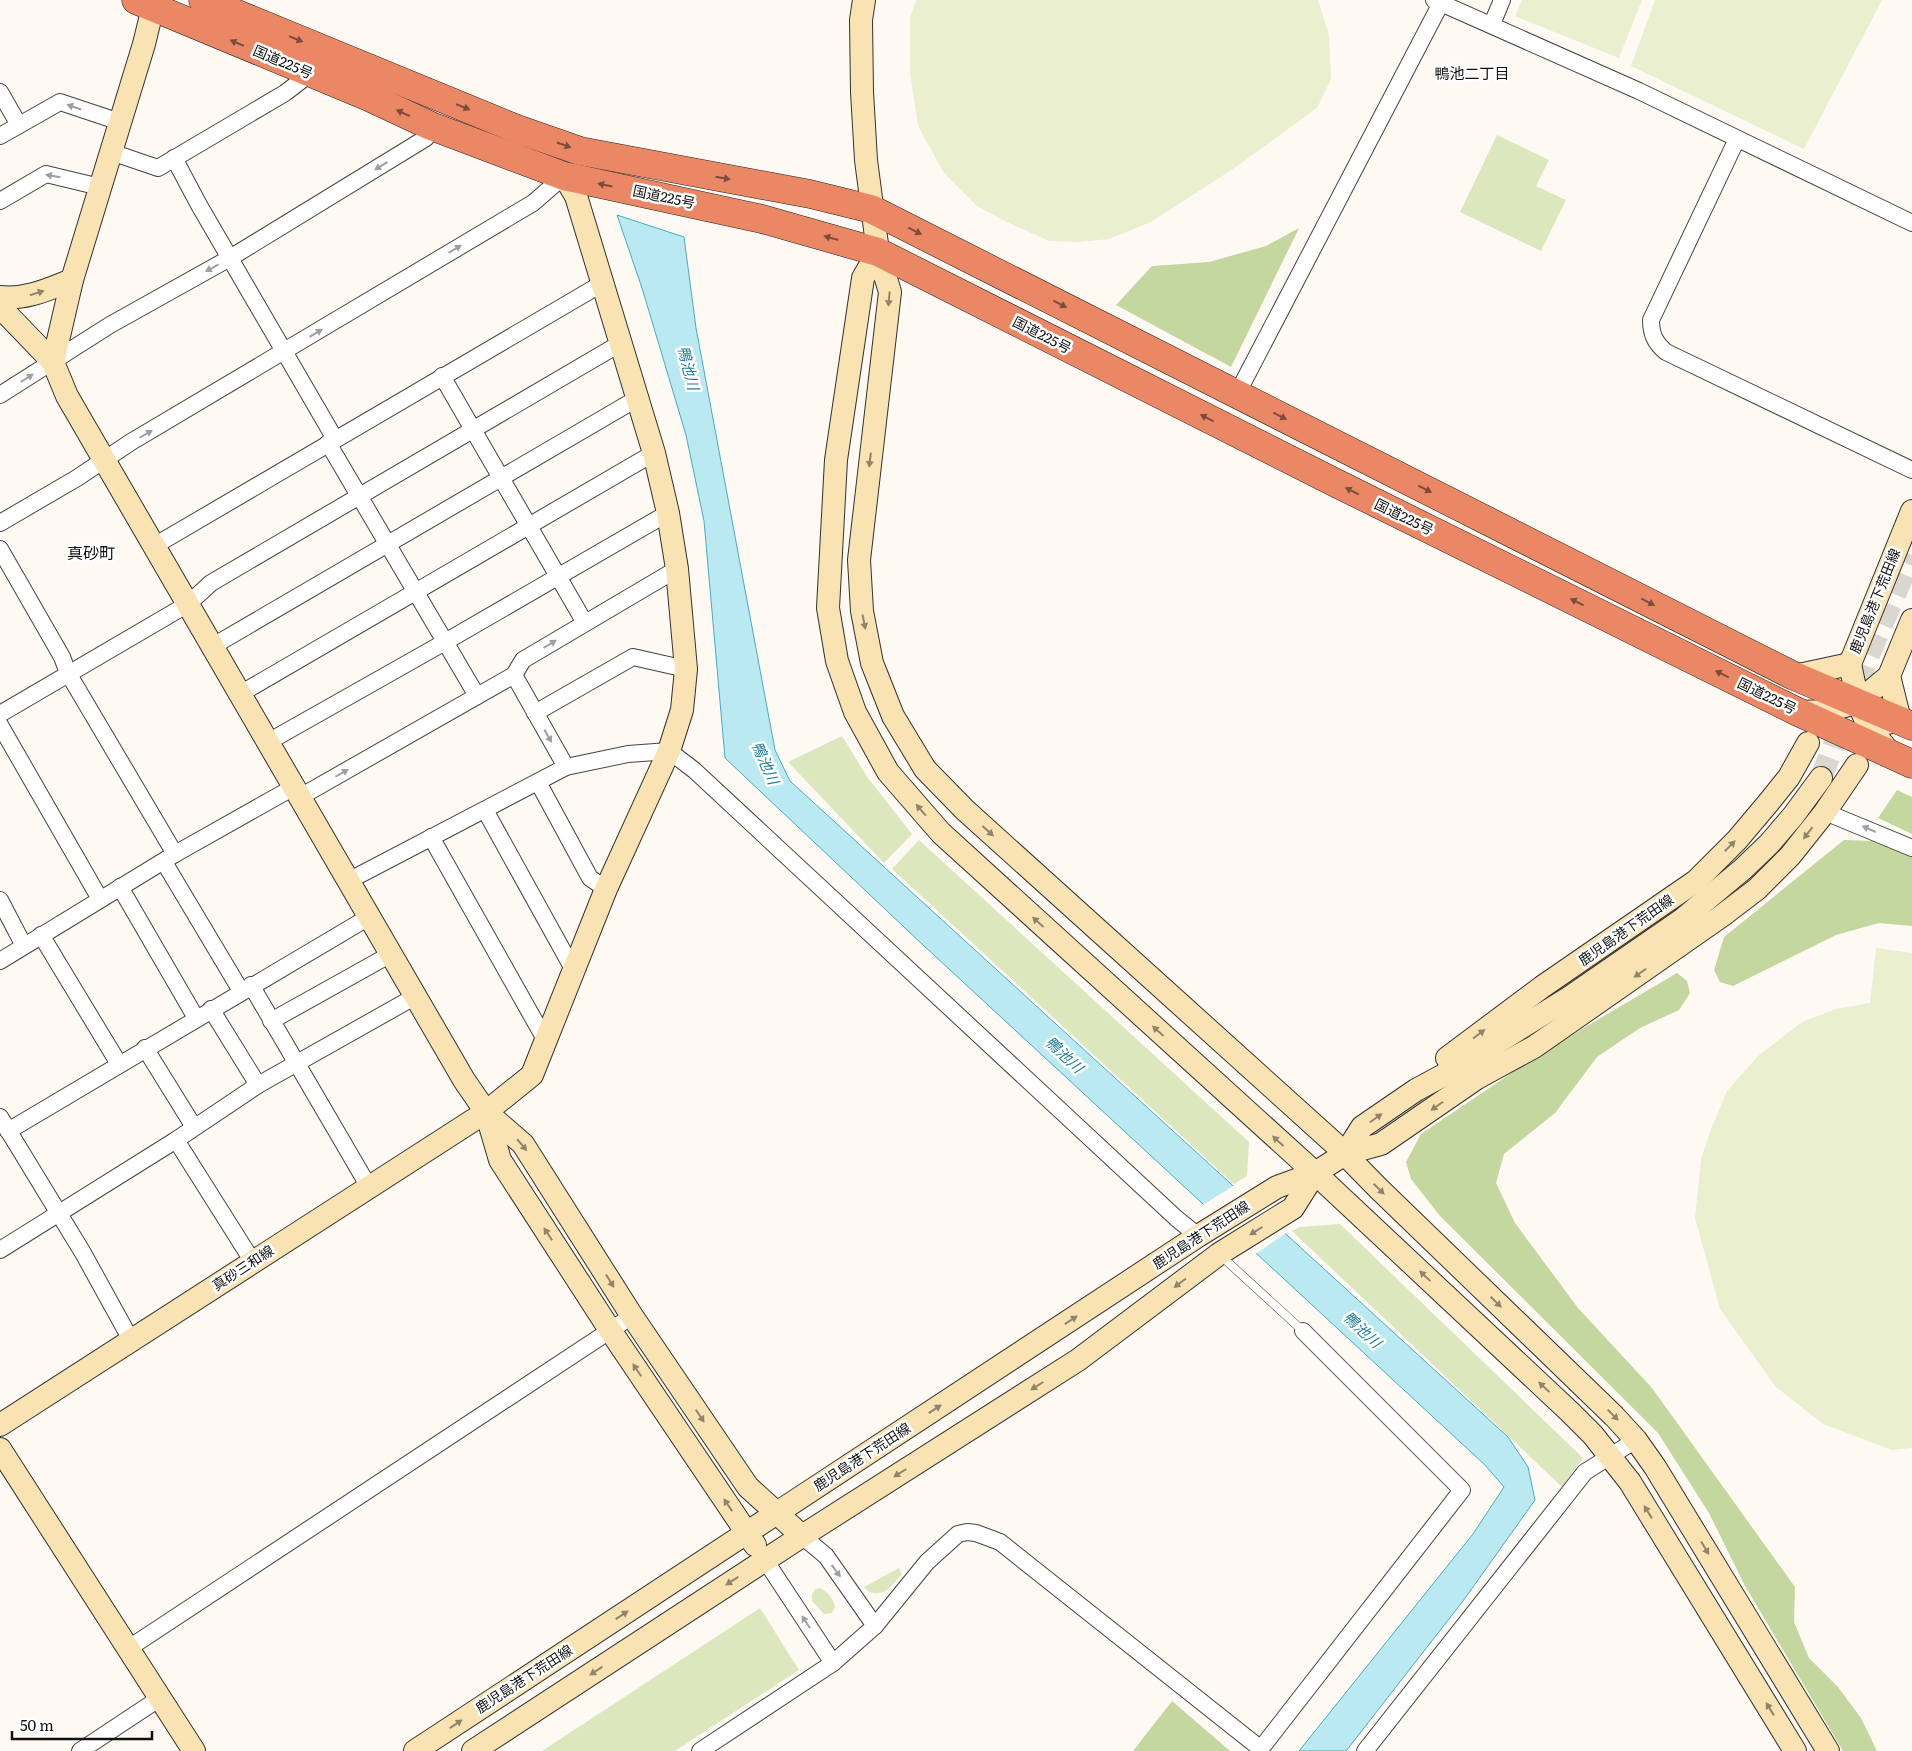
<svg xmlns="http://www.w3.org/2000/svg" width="1912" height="1751" font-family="Literata,'Noto Sans JP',serif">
<rect width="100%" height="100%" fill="#fefaf3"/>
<g fill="#dce7be">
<polygon points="1497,135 1549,160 1536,186 1566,200 1541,251 1460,212"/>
<polygon points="842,736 868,778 912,834 884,863 788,762"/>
<polygon points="919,840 1249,1142 1247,1176 1234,1184 892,869"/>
<polygon points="1340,1224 1583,1458 1562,1487 1292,1231 1299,1227"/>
<path d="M899 1568 902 1574C892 1585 886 1597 869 1592L864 1587Z"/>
<path d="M820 1588C828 1592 833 1598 835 1607L832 1613 824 1614 812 1601V1594L815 1589Z"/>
<polygon points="760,1608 799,1670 675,1751 542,1751"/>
</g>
<g fill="#c3d79f">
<polygon points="1299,228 1231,367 1116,305 1152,266 1209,262 1266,246"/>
<polygon points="1897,790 1912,797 1912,834 1878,818"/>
<polygon points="1844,840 1875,841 1912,857 1912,926 1879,923 1836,935 1733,986 1720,982 1714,970 1724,937"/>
<polygon points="1677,973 1687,981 1690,993 1679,1010 1640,1028 1597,1057 1555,1113 1504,1154 1496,1183 1515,1223 1578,1308 1652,1388 1795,1587 1794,1622 1809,1658 1838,1687 1861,1718 1877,1751 1843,1751 1745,1586 1709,1513 1658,1433 1440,1216 1411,1179 1406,1162 1421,1134 1510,1074 1587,1026"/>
<polygon points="1172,1701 1230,1751 1133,1751"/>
</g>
<g fill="#eaefd0">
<polygon points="916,0 1318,0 1329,35 1331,79 1317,108 1236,167 1151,222 1109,239 1078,242 1049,241 1007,222 977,206 944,173 918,126 910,72 910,18"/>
<polygon points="1522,0 1642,0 1619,58 1515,16"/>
<polygon points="1655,0 1882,0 1804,149 1631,66"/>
<polygon points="1876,948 1912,953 1912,1448 1892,1450 1823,1424 1775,1386 1720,1309 1695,1218 1701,1159 1711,1129 1727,1091 1758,1056 1802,1022 1836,1009 1870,1003"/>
</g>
<polygon fill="#bbe9f2" stroke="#47abc4" points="617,215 684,237 696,328 775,750 790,781 1508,1437 1528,1467 1535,1500 1463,1601 1346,1751 1299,1751 1473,1534 1504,1487 1485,1465 922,944 725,758 704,521 686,435 642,288"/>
<polygon fill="#fefaf3" points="1235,1185 1286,1233 1254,1255 1201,1206"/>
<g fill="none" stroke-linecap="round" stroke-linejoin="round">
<polyline stroke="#dad7d1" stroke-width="22" stroke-dasharray="22 11" stroke-linecap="butt" points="1821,778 1869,655 1912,555"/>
<defs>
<polyline id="lane" points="1220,1255 1303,1331"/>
<g id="street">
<polyline points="1434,0 1639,91 1912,223"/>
<polyline points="1492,24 1502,0"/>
<polyline points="0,92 19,125"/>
<polyline points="0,136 60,102 120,122"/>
<path d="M1737 139 1651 320C1651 334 1655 343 1666 352L1912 470"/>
<polyline points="111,152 158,168 285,93 311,73"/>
<polyline points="174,158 199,205 335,439"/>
<polyline points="0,201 46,174 100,187"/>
<polyline points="442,376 585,623"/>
<polyline points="1237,394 1441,3"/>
<polyline points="0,395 110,325 230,258 426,138 431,126"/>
<polyline points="328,443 477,696"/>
<polyline points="0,523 77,478 131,442 533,203 564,176"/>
<polyline points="154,546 603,283"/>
<polyline points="0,549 62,657 68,673 175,854"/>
<polyline points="213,646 638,398"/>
<polyline points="514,675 523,660 677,569"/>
<polyline points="240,694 654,453"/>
<polyline points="535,713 633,657 686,669"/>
<polyline points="0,714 188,604 211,583 621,343"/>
<polyline points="0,725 100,899"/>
<polyline points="268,742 445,642 668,513"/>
<polyline points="538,782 590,878 606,889"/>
<polyline points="300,797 514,675 566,767"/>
<polyline points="485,810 573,969"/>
<polyline points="1825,812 1912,848"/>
<polyline points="431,837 546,1041"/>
<polyline points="164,862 241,991"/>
<polyline points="348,881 566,767 628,754 669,751 694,770 1176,1218 1198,1236"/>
<polyline points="120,887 196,1018"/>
<polyline points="0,900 24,946"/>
<polyline points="41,935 119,1064"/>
<polyline points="0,961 175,854 294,787"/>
<polyline points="251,985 369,1187"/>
<polyline points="211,1009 258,1085"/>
<polyline points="271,1021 391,954"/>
<polyline points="145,1048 194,1127"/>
<polyline points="0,1117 83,1253 131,1340"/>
<polyline points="8,1131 369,917"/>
<polyline points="176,1140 253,1262"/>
<polyline points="0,1250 176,1140 258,1085 416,996"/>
<polyline points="802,1536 826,1556 875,1626"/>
<polyline points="765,1560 833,1663"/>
<polyline points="129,1648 632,1316"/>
<polyline points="80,1751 160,1698"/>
<polyline points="700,1751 833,1663 875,1626 927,1562 958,1534 967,1532 976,1533 1000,1542 1261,1749"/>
<polyline points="1259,1751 1462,1490 1303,1331"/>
<polyline points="1365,1751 1585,1472 1636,1440"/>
</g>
<g id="secondary">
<polyline points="864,0 861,20 862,92 866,160 878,252 890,292 859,560 862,611 872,663 893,716 925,769 965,810 1335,1144 1378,1188 1614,1416 1636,1440 1655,1467 1828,1751"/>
<polyline points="878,252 863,278 836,460 828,608 837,661 855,712 888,772 941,833 1315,1173 1570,1412 1593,1435 1630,1482 1795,1751"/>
<path d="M0 297C26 300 49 289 72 280"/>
<polyline points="0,307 53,362 67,396 464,1080 486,1112 523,1144 632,1316 748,1487 802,1536"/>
<polyline points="53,362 72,280 144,44 153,7"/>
<polyline points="1850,664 1912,511"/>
<polyline points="1850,664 1858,702 1868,726 1891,754"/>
<polyline points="1794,676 1850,664"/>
<polyline points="1799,712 1828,711 1858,702 1889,676 1912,620"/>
<polyline points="1887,723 1900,720 1889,676"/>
<polyline points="1447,1058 1542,987 1696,881 1737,840 1769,802 1789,777 1808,743"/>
<polyline points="486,1112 500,1160 610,1330 755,1545"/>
<polyline points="1345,1154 1362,1127 1416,1090 1453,1070 1570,997 1683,919 1743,869 1769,844 1793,816 1821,778"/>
<polyline points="0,1425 486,1112 532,1075 606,889 669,751 682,710 686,669 677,569 668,513 654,453 576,196 564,176"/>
<polyline points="0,1449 194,1751"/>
<polyline points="415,1751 1198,1236 1277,1187 1315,1173 1345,1154 1381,1144 1477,1078 1534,1047 1723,915 1757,889 1790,856 1825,812 1857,765"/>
<polyline points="473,1751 802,1536 1078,1360 1219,1254 1293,1208 1315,1173"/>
</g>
<g id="highway">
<polyline points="136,0 369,97 431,126 564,176 762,219 878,252 1338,484 1798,712 1912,764"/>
<polyline points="203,0 517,129 580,151 810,194 871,209 1794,676 1912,726"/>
</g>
</defs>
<use href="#lane" stroke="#434343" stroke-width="9"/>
<use href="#street" stroke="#434343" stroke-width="18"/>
<use href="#secondary" stroke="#323232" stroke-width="24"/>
<use href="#highway" stroke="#212121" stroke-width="29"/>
<use href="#lane" stroke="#fff" stroke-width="8"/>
<use href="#street" stroke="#fff" stroke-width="16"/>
<use href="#secondary" stroke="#f9e3b3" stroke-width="22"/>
<use href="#highway" stroke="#ea8866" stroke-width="28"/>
</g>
<defs><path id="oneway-solid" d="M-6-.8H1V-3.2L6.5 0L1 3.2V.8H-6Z" transform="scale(1.25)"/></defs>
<g fill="#7d4c3b">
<use href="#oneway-solid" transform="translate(296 39) rotate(22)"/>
<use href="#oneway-solid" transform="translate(237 43) rotate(-157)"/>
<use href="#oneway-solid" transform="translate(463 107) rotate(22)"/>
<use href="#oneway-solid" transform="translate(403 113) rotate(-155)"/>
<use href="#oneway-solid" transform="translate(564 145) rotate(19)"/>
<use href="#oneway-solid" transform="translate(723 178) rotate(10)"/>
<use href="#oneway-solid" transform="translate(605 185) rotate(-168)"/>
<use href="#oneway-solid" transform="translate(915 231) rotate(27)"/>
<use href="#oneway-solid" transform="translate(831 238) rotate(-164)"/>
<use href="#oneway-solid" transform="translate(1060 304) rotate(27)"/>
<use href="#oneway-solid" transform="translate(1280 416) rotate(27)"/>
<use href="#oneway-solid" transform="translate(1207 418) rotate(-153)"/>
<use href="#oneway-solid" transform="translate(1425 489) rotate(27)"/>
<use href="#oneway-solid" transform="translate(1352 491) rotate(-154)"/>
<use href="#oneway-solid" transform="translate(1577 602) rotate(-154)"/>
<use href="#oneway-solid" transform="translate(1648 602) rotate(27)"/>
<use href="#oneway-solid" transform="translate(1722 674) rotate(-154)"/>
</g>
<g fill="#9f9f9f">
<use href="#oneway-solid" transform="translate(74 107) rotate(-161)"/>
<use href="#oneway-solid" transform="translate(381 166) rotate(149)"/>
<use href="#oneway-solid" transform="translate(53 176) rotate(-170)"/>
<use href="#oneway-solid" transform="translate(455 249) rotate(-31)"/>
<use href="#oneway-solid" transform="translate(212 268) rotate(151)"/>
<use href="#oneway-solid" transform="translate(316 333) rotate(-31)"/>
<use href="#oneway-solid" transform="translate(27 378) rotate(-32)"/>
<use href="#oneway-solid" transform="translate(146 434) rotate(-30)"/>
<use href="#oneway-solid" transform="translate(550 644) rotate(-31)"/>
<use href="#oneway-solid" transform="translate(548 736) rotate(60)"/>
<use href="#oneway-solid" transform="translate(342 773) rotate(-30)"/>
<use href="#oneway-solid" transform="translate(1869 829) rotate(-156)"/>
<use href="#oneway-solid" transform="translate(836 1571) rotate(54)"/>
<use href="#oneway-solid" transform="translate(806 1622) rotate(-123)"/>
</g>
<g fill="#90846a">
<use href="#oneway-solid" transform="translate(37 293) rotate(-18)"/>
<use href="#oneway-solid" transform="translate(889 299) rotate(95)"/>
<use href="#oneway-solid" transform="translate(870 460) rotate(97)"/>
<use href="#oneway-solid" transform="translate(864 622) rotate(79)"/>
<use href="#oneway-solid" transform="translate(921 810) rotate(-131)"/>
<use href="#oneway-solid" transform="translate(988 831) rotate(42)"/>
<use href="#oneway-solid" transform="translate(1808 833) rotate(128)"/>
<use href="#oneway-solid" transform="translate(1730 846) rotate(-45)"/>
<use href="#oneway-solid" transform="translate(1038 922) rotate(-138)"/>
<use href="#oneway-solid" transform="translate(1640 973) rotate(145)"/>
<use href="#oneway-solid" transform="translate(1158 1031) rotate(-138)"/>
<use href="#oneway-solid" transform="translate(1479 1034) rotate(-37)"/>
<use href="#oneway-solid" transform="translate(1437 1106) rotate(145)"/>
<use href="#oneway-solid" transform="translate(1376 1118) rotate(-35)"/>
<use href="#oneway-solid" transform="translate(1278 1141) rotate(-138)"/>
<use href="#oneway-solid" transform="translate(522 1145) rotate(50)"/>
<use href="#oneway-solid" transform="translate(1379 1189) rotate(45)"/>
<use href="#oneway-solid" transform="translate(1256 1231) rotate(148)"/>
<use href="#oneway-solid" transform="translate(548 1234) rotate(-123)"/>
<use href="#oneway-solid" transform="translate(1425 1276) rotate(-137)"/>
<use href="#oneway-solid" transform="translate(610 1281) rotate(58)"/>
<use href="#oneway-solid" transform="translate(1180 1283) rotate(143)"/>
<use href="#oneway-solid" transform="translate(1496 1302) rotate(44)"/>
<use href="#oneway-solid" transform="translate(1071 1320) rotate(-33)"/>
<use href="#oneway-solid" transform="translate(637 1370) rotate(-124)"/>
<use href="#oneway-solid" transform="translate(1037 1386) rotate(148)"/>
<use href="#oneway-solid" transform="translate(1544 1387) rotate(-137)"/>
<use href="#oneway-solid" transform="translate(935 1409) rotate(-33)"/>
<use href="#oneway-solid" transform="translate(1613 1415) rotate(45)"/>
<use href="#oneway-solid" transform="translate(700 1416) rotate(56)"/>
<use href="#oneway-solid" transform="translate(900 1473) rotate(148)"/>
<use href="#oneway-solid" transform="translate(728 1505) rotate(-124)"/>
<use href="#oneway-solid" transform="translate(1648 1512) rotate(-122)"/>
<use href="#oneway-solid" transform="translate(1705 1548) rotate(59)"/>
<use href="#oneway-solid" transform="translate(732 1581) rotate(147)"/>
<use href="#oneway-solid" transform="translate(622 1615) rotate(-33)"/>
<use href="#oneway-solid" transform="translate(596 1671) rotate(147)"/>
<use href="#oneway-solid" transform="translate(1770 1709) rotate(-122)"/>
<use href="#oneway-solid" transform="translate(456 1724) rotate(-34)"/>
</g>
<g text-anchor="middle" stroke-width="5" stroke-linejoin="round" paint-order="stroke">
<g font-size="14" fill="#101010" stroke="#fff">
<text transform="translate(283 62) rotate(23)" y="5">国道225号</text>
<text transform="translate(664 197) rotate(12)" y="5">国道225号</text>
<text transform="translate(1042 335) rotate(27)" y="5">国道225号</text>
<text transform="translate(1404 517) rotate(26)" y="5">国道225号</text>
<text transform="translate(1875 601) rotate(-68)" y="5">鹿児島港下荒田線</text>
<text transform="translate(1767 696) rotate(26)" y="5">国道225号</text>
<text transform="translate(1626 930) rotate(-35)" y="5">鹿児島港下荒田線</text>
<text transform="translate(1201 1235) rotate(-33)" y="5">鹿児島港下荒田線</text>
<text transform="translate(243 1268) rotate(-33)" y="5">真砂三和線</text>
<text transform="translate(862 1457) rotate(-33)" y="5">鹿児島港下荒田線</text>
<text transform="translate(524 1679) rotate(-33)" y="5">鹿児島港下荒田線</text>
</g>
<g font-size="15" fill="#101010" stroke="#fff">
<text x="1472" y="79">鴨池二丁目</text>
</g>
<g font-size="15" font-style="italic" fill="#217d99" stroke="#fff">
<text transform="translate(688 368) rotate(76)" y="5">鴨池川</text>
<text transform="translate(765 763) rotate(66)" y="5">鴨池川</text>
<text transform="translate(1064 1055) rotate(43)" y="5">鴨池川</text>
<text transform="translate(1362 1330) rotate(43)" y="5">鴨池川</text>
</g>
<g font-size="16" fill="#101010" stroke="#fff">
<text x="91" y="559">真砂町</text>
</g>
</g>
<path d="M12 1731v8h140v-8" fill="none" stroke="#101010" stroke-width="2.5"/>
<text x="20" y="1731" font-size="15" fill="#101010" stroke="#ffffff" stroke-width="4" paint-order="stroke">50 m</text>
</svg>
